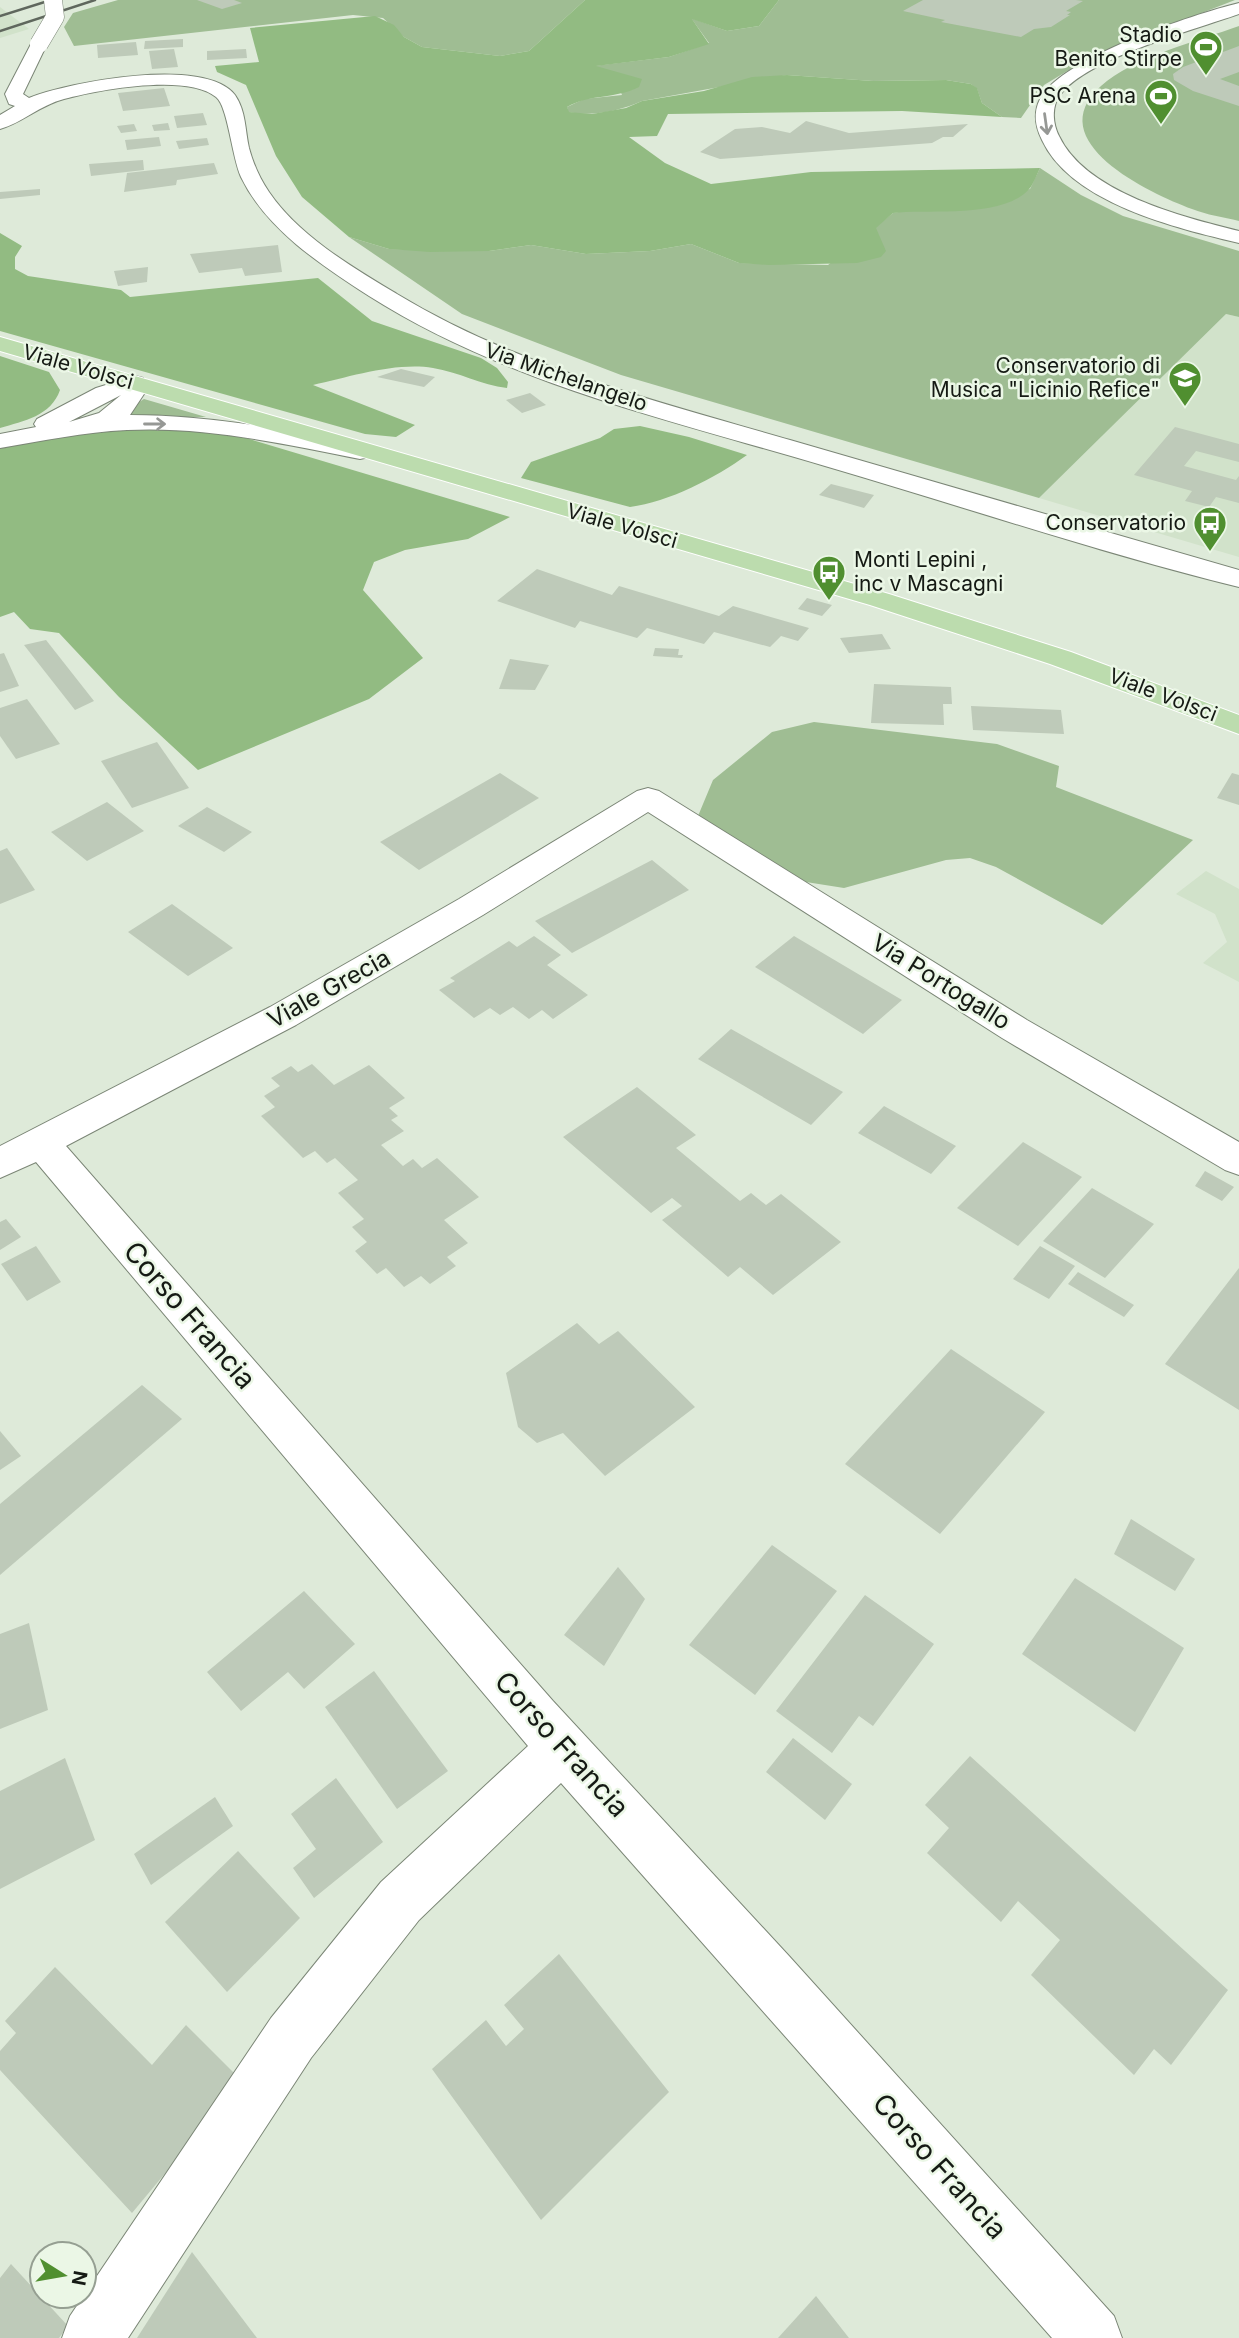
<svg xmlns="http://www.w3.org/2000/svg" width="1239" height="2338" font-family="Inter,sans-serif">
<rect width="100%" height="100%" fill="#deead9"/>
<g fill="#d1e2ca">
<polygon points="0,7 29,29 0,38"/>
<polygon points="1226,314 1239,317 1239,557 1039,498"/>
<polygon points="1206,871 1239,889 1239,982 1203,963 1227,942 1215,914 1176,894"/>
</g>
<g fill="#9fbd93">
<polygon points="118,0 585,0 529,51 500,56 422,47 404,37 383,18 353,15 74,46 64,27 73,13"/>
<path d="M779 0H1235L1094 55 1044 85 1021 118 1002 117 982 103 977 89 971 84 946 80 873 81 787 75 642 101C619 111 593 117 568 112L567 107 584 99 622 95 613 72 593 66 669 57 709 43 691 18 727 31 759 26Z"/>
<path d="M1239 26V221C1223 217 1207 215 1192 209 1149 193 1039 141 1101 86 1133 57 1198 41 1239 26Z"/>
<polygon points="1040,168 1081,195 1123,216 1239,251 1239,317 1226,314 1039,498 621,375 462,314 349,237 389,249 489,251 531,245 586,254 650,251 691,244 739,263 828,265 893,213 1030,189"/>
<polygon points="144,399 206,417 113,418"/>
<polygon points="814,722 997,744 1059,766 1056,787 1193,840 1102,925 996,867 970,858 946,860 844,888 806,882 698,816 713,780 772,732"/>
</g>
<g fill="#92bb82">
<path d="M585 0H779L759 26 727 31 692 19 709 44 669 57 596 66 642 79 639 87C616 99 589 94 567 107L569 112 592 114 626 108 642 101 704 91 752 77 787 75 873 81 946 80 971 84 977 88 982 103 1002 117 902 111 668 114 657 136 629 137 665 163 711 184 811 172 1040 168C1037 174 1034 183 1030 188 1005 219 929 209 893 213L876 228 886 251 881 257 857 263 769 265 739 263 691 244 650 251 586 254 531 245 489 251 430 252 389 249 349 237 302 197 276 156 246 85 217 72 215 66 259 62 250 28 375 16 394 25 404 37 422 47 500 56 529 51Z"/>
<path d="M0 233 22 246 15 257V269L28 276 121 290 130 297 318 278 372 321 481 358 497 368 508 382 507 388C481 385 459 372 433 368 395 362 350 377 313 385L415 425 396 437 365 434 0 331Z"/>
<path d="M0 356 49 372 60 390C51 416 24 421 0 428Z"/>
<path d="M640 426 689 437 747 455C715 478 669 502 630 507L521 478 531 462 600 438 614 429Z"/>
<polygon points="147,429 194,429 236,435 510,517 468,539 405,550 374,562 363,590 423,658 369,699 198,770 119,697 59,633 30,629 14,612 0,617 0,447 97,432"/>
</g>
<g fill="#becab9">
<polygon points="197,0 234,0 242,3 222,9"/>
<polygon points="923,0 1076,0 1083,1 1066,11 1071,12 1067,15 1070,15 1051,27 1034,29 1021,37 941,22 945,20 903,11"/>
<polygon points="183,39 183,47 144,49 145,41"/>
<polygon points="136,42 138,55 98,58 97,45"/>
<polygon points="1239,46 1239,72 1220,79 1239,86 1239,106 1193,91 1174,80 1173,74 1183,67"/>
<polygon points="174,49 178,67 152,69 149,51"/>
<polygon points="246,49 247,58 207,60 207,51"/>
<polygon points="164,88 170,106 123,111 118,93"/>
<polygon points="203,113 207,125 177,128 174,116"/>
<polygon points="806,121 849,133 968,124 953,137 943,137 932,143 720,159 700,152 735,129 762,127 790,133"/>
<polygon points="168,123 170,130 154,131 152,125"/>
<polygon points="134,124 137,131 121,133 117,126"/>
<polygon points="159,137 161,146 127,150 125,140"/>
<polygon points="207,138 209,145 179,149 176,141"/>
<polygon points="143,160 144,170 91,176 89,164"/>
<polygon points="214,163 218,174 177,180 176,185 124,192 127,173"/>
<polygon points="40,189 40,195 0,199 0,192"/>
<polygon points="278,245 282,272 245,276 242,268 199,273 190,254"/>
<polygon points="148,267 147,282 118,286 114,271"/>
<polygon points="401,369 435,377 424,387 377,377"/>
<polygon points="530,393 546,405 522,413 506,400"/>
<polygon points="1175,427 1239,444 1239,462 1196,451 1184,466 1236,480 1239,476 1239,503 1216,497 1209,507 1185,501 1192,491 1134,475"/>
<polygon points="831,484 874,495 864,508 819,495"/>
<polygon points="537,569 612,595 619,586 719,616 733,606 809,628 798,641 781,636 770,647 714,632 704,644 647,628 637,638 580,621 575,628 497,601"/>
<polygon points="807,598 832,605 822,616 798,609"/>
<polygon points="882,634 891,649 849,653 840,638"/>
<polygon points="46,640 94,701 75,710 24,645"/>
<polygon points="655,648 679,649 678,655 683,655 682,658 653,656"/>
<polygon points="4,653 19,686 0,692 0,654"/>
<polygon points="510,659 549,665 535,690 499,689"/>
<polygon points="874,684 951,687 952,704 943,704 944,725 871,723"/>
<polygon points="27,699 60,744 16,759 0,736 0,708"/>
<polygon points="971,706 1061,710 1064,734 973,730"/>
<polygon points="157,742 189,788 132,808 101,761"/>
<polygon points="500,773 539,798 419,870 380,842"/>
<polygon points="1232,773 1239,775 1239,805 1217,798"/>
<polygon points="107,802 144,831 87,861 51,832"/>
<polygon points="207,807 252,832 224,852 178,826"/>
<polygon points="7,848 35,890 0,904 0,851"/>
<polygon points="652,860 689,890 572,953 535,921"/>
<polygon points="172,904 233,948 188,976 128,932"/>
<polygon points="534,936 561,955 547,965 588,995 553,1019 542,1010 529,1019 513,1007 500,1015 490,1008 474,1018 439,990 455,981 450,978 509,941 517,947"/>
<polygon points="794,936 902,1000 863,1034 755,967"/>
<polygon points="731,1029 843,1092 811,1125 698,1059"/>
<polygon points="312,1064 334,1085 369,1065 405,1098 389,1108 398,1116 391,1120 404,1131 381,1145 403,1166 413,1159 422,1168 437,1158 479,1197 444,1220 468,1243 447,1257 456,1266 430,1284 421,1276 404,1287 386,1268 377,1274 355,1251 367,1242 352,1227 364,1219 338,1193 358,1180 335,1158 327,1163 315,1151 303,1158 261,1116 275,1107 264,1096 280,1086 271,1078 291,1066 298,1072"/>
<polygon points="637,1087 696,1135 676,1148 740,1201 751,1193 766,1205 781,1194 841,1242 773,1295 740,1267 728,1277 662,1220 682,1206 672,1198 651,1213 563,1137"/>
<polygon points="884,1106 956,1146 931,1174 858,1133"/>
<polygon points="1023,1142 1082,1177 1018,1246 957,1208"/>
<polygon points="1205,1171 1234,1187 1222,1201 1195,1186"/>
<polygon points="1092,1188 1154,1224 1105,1278 1043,1241"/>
<polygon points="6,1219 21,1237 0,1250 0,1222"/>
<polygon points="36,1246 61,1282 27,1301 1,1264"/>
<polygon points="1040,1246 1075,1266 1049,1299 1013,1279"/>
<polygon points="1239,1268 1239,1410 1165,1364"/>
<polygon points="1078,1272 1134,1305 1124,1317 1068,1284"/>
<polygon points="577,1323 599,1344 618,1331 695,1407 605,1476 563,1433 537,1443 518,1427 506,1373"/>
<polygon points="951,1349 1045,1412 940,1534 845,1464"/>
<polygon points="142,1385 182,1419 0,1575 0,1504"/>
<polygon points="0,1431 21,1456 0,1470"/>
<polygon points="1131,1519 1195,1559 1175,1591 1114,1554"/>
<polygon points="772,1545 837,1591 755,1695 689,1645"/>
<polygon points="618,1567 645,1599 604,1666 564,1635"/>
<polygon points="1075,1578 1184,1648 1135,1732 1022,1654"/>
<polygon points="304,1591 355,1644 304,1689 288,1672 241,1711 207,1672"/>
<polygon points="865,1595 934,1644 873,1726 859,1716 832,1753 776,1711"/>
<polygon points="29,1623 48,1710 0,1729 0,1634"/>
<polygon points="374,1671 448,1771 397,1809 325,1707"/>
<polygon points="793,1738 852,1784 825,1820 766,1772"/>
<polygon points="970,1756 1228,1990 1171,2065 1154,2049 1134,2075 1031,1975 1060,1940 1018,1901 1001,1922 927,1853 949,1828 925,1805"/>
<polygon points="65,1758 95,1840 0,1889 0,1791"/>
<polygon points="336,1778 383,1842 314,1898 293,1868 316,1849 291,1814"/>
<polygon points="215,1797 233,1826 151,1885 134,1854"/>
<polygon points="238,1851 300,1918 227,1992 165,1922"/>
<polygon points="559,1954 669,2092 541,2220 432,2069 486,2020 506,2046 524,2029 504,2005"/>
<polygon points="55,1967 152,2065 186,2025 242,2081 132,2213 0,2070 0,2051 16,2033 5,2021"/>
<polygon points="192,2252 257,2338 137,2338"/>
<polygon points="11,2264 68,2326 59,2338 0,2338 0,2278"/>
<polygon points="816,2296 849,2338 778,2338"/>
</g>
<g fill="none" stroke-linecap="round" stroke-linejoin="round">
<defs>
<g id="street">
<path d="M1239 3V14C1194 30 1087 58 1060 95 1051 107 1053 124 1059 136 1086 193 1183 217 1239 231V243C1176 228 1071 203 1042 140 1035 126 1033 113 1040 99 1061 58 1194 14 1239 3Z"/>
<path d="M39 39 47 44 23 94 29 98C69 82 205 56 235 95 246 111 245 130 249 148 253 163 260 179 269 192 299 236 352 267 397 294 517 367 656 401 790 440 939 483 1089 527 1239 570V587C1100 553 962 506 825 466 670 420 506 383 369 296 321 265 266 229 241 177 232 158 228 106 216 97 187 73 98 90 64 99 40 105 22 123 0 129V115L15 106 9 104 5 94 31 44Z"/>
<path d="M135 376 143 378 146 391 130 415C208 415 283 429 360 445L369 447 372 452 369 457 360 459C284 444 205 426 127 430 84 432 42 441 0 448V434L36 427 34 424 37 419 96 388ZM121 395 99 413 69 422Z"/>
<polygon points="648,788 659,791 1027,1020 1239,1142 1239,1175 1225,1170 1002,1038 648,812 483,915 296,1025 66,1146 553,1701 789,1956 1114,2316 1122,2338 1052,2338 561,1783 419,1920 311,2058 128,2338 62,2338 70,2316 271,2018 381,1882 528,1746 36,1162 0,1178 0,1146 270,1007 459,899 637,791"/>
</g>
<polygon id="primary" points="0,337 889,594 1071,652 1239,715 1239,734 1050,664 870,605 0,351"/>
</defs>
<use href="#street" stroke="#7b8676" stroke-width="2"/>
<use href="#primary" stroke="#fff" stroke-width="2"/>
<use href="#street" fill="#fff" fill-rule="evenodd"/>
<use href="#primary" fill="#bcdcae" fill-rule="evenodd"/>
<g stroke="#5f675d" stroke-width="2.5">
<polyline points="0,16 51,0"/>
<polyline points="0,31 95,0"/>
</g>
<defs>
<polyline id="street-bridge" points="39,44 55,17 53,0"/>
</defs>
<use href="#street-bridge" stroke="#7b8676" stroke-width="19" stroke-linecap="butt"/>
<use href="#street-bridge" stroke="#fff" stroke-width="18"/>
</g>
<defs><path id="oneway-shaft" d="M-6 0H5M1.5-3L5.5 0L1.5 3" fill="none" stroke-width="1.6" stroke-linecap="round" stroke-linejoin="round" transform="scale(1.75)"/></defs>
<g stroke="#969895">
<use href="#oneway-shaft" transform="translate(1046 124) rotate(82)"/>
<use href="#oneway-shaft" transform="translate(155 424)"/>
</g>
<defs>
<symbol id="stadium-pin" viewBox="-11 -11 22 30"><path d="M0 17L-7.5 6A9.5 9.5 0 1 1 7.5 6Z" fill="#508f30" stroke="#ebf7e6"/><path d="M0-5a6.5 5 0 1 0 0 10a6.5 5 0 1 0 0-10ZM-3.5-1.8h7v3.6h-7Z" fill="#fff"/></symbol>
<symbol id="university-pin" viewBox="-11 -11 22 30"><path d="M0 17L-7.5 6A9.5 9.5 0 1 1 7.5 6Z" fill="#508f30" stroke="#ebf7e6"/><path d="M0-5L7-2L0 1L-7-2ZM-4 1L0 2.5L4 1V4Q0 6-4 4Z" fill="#fff"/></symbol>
<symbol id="bus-pin" viewBox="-11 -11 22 30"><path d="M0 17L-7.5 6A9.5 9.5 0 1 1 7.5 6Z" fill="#508f30" stroke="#ebf7e6"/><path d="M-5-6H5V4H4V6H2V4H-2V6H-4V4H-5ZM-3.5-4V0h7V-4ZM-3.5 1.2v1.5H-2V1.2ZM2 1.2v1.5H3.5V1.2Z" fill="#fff"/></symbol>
</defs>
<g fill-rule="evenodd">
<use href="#stadium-pin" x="1187" y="28" width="38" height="52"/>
<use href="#stadium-pin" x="1142" y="77" width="38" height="52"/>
<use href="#university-pin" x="1166" y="359" width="38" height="52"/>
<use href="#bus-pin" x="1191" y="504" width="38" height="52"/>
<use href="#bus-pin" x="810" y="553" width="38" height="52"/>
</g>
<g text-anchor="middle" stroke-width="5" stroke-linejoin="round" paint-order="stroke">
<g font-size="21" fill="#151a14" stroke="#ebf7e6" text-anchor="end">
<text x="1182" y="42">Stadio<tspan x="1182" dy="24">Benito Stirpe</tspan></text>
<text x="1136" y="103">PSC Arena</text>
<text x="1160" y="373">Conservatorio di<tspan x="1160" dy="24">Musica "Licinio Refice"</tspan></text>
<text x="1186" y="530">Conservatorio</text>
<text x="854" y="567" text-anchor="start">Monti Lepini ,<tspan x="854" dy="24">inc v Mascagni</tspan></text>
</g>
<g font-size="21" fill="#151a14" stroke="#ebf7e6">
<text transform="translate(78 367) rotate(16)" y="7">Viale Volsci</text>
<text transform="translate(566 377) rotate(19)" y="7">Via Michelangelo</text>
<text transform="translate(622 526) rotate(16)" y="7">Viale Volsci</text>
<text transform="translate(1163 695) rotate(21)" y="7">Viale Volsci</text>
</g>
<g font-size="24" fill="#151a14" stroke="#ebf7e6">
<text transform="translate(941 982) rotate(32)" y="8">Via Portogallo</text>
<text transform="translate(329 989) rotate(-29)" y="8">Viale Grecia</text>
</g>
<g font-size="28" fill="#151a14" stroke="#ebf7e6">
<text transform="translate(190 1315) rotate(49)" y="10">Corso Francia</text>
<text transform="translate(562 1744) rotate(48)" y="10">Corso Francia</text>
<text transform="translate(940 2166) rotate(48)" y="10">Corso Francia</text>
</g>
</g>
<g transform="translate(63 2275) rotate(101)"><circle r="33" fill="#ebf7e6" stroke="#959f92" stroke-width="2"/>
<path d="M0-5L12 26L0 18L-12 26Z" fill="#508f30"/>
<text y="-10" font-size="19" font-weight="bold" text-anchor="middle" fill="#151a14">N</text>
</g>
</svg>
